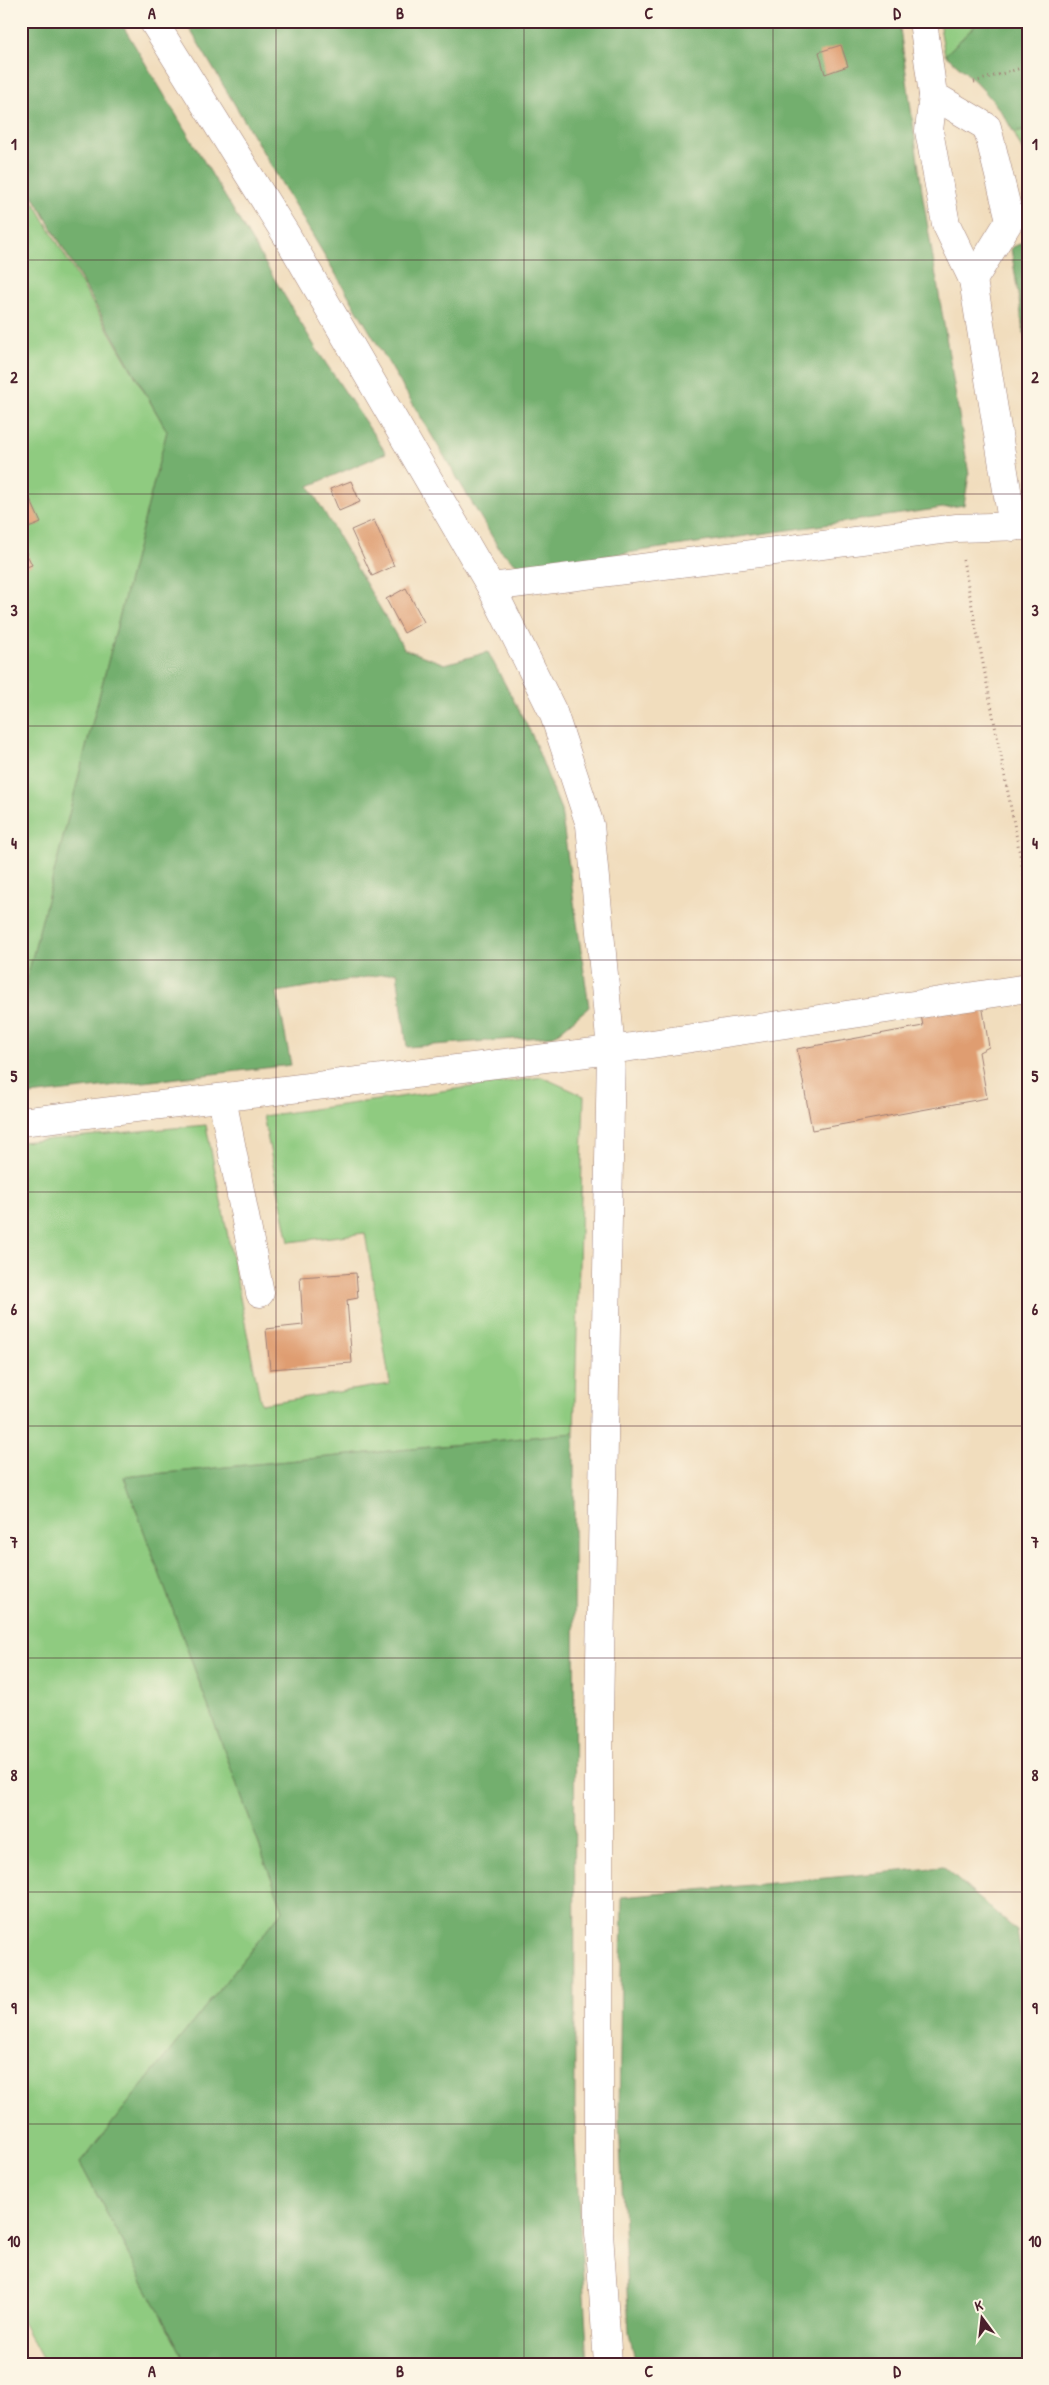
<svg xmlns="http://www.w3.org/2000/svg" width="1049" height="2385" font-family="'Patrick Hand',sans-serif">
<rect width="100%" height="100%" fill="#fcf5e5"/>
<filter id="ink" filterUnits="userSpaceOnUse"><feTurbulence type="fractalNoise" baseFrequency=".02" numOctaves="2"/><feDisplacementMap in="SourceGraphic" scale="10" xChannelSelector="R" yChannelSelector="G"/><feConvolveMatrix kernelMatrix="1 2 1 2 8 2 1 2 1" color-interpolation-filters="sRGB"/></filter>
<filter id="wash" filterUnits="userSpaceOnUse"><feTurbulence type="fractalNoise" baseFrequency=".0096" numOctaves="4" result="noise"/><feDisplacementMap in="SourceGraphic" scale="20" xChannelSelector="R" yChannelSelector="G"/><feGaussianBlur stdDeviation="1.12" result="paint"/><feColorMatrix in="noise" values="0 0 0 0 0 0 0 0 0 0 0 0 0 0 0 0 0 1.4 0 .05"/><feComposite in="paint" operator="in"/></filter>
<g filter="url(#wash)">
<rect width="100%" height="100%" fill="#f1ddbd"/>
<g fill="#8fcb80" stroke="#6c7556">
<polygon points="939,21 980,21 945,55"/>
<polygon points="1028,130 1028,162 1014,133"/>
<polygon points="21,180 167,431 21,1002 21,569 31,565 21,542 21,531 41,523 25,488 21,488"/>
<polygon points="542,1077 584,1096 574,1433 124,1477 283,1910 80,2163 187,2364 45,2364 21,2320 21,1142 206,1125 261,1404 390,1384 365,1233 289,1242 263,1116"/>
</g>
<g fill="#73af6e" stroke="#5e674c">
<polygon points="21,21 120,21 317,350 386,453 309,486 404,649 445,664 488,652 532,735 561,810 589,1007 554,1036 407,1047 397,972 277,992 291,1065 21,1096 21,1002 167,431 21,174"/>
<polygon points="185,21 899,21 923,198 969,475 964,505 521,568 500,550"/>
<path d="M980 21H1028V130L1014 133C998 102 973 77 945 55Z"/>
<polygon points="1026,241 1028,241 1028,359 1011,248"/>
<polygon points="574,1433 575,2142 588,2364 187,2364 80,2163 283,1910 124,1477"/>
<polygon points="943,1867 1017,1931 1028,1998 1028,2364 636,2364 629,2332 619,2123 622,1897"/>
</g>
<g id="blocks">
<g fill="#df9d71">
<polygon points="841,45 848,66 825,74 819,52"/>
<polygon points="351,481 360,502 339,511 330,489"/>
<polygon points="25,488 41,523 21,531 21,490"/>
<polygon points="374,520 394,566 372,576 351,530"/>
<polygon points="21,542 32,565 21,569"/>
<polygon points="406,588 424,622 404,633 386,599"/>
<polygon points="982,1004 989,1047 979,1052 987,1098 812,1130 797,1049 923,1026 921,1015"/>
<polygon points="356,1273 358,1298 347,1300 352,1363 270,1369 266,1329 303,1325 300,1277"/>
</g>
</g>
</g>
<g filter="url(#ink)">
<use href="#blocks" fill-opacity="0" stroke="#9e7e74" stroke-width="1"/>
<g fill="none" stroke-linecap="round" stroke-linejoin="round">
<defs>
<g id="minor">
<polyline points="153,21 287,236 491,587 553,712 590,825 611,1050 599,1717 599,2233 608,2364"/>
<polyline points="923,21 933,95 929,131 946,224 973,280 1013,527"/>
<polyline points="933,95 987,127 1010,220 973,280"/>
<polyline points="491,587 957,528 1028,526"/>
<polyline points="222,1098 260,1293"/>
<polyline points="21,1122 611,1050 1028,988"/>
</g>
</defs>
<use href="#minor" stroke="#9e7e74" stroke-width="29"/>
<g stroke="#9e7e74" stroke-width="3" stroke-dasharray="1 4" stroke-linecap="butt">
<polyline points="974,82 1028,66"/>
<polyline points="963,560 1028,896"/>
</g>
<use href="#minor" stroke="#fff" stroke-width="28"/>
</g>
</g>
<path fill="none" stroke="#4a1f2b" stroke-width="1" stroke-opacity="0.55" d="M276 21V2364M524 21V2364M773 21V2364M21 260H1028M21 494H1028M21 726H1028M21 960H1028M21 1192H1028M21 1426H1028M21 1658H1028M21 1892H1028M21 2124H1028"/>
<rect width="1049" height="2385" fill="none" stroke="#fcf5e5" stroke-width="55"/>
<g transform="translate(982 2318) rotate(345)" stroke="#fcf5e5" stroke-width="4" paint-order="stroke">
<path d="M0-4L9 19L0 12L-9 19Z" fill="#4a1f2b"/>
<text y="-8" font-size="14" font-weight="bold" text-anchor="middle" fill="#4a1f2b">K</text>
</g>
<rect x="28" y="28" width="994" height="2330" fill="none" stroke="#4a1f2b" stroke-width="2"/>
<g font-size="16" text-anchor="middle" font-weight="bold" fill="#4a1f2b">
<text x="152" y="19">A</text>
<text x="400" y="19">B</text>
<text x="649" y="19">C</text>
<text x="897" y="19">D</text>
<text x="14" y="150">1</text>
<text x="1035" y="150">1</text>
<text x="14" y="383">2</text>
<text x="1035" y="383">2</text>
<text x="14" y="616">3</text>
<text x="1035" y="616">3</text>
<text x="14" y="849">4</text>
<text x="1035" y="849">4</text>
<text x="14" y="1082">5</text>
<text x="1035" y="1082">5</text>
<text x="14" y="1315">6</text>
<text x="1035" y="1315">6</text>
<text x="14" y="1548">7</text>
<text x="1035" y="1548">7</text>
<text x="14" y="1781">8</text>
<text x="1035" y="1781">8</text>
<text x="14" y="2014">9</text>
<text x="1035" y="2014">9</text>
<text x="14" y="2247">10</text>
<text x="1035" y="2247">10</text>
<text x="152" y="2377">A</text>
<text x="400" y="2377">B</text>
<text x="649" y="2377">C</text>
<text x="897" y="2377">D</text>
</g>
</svg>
